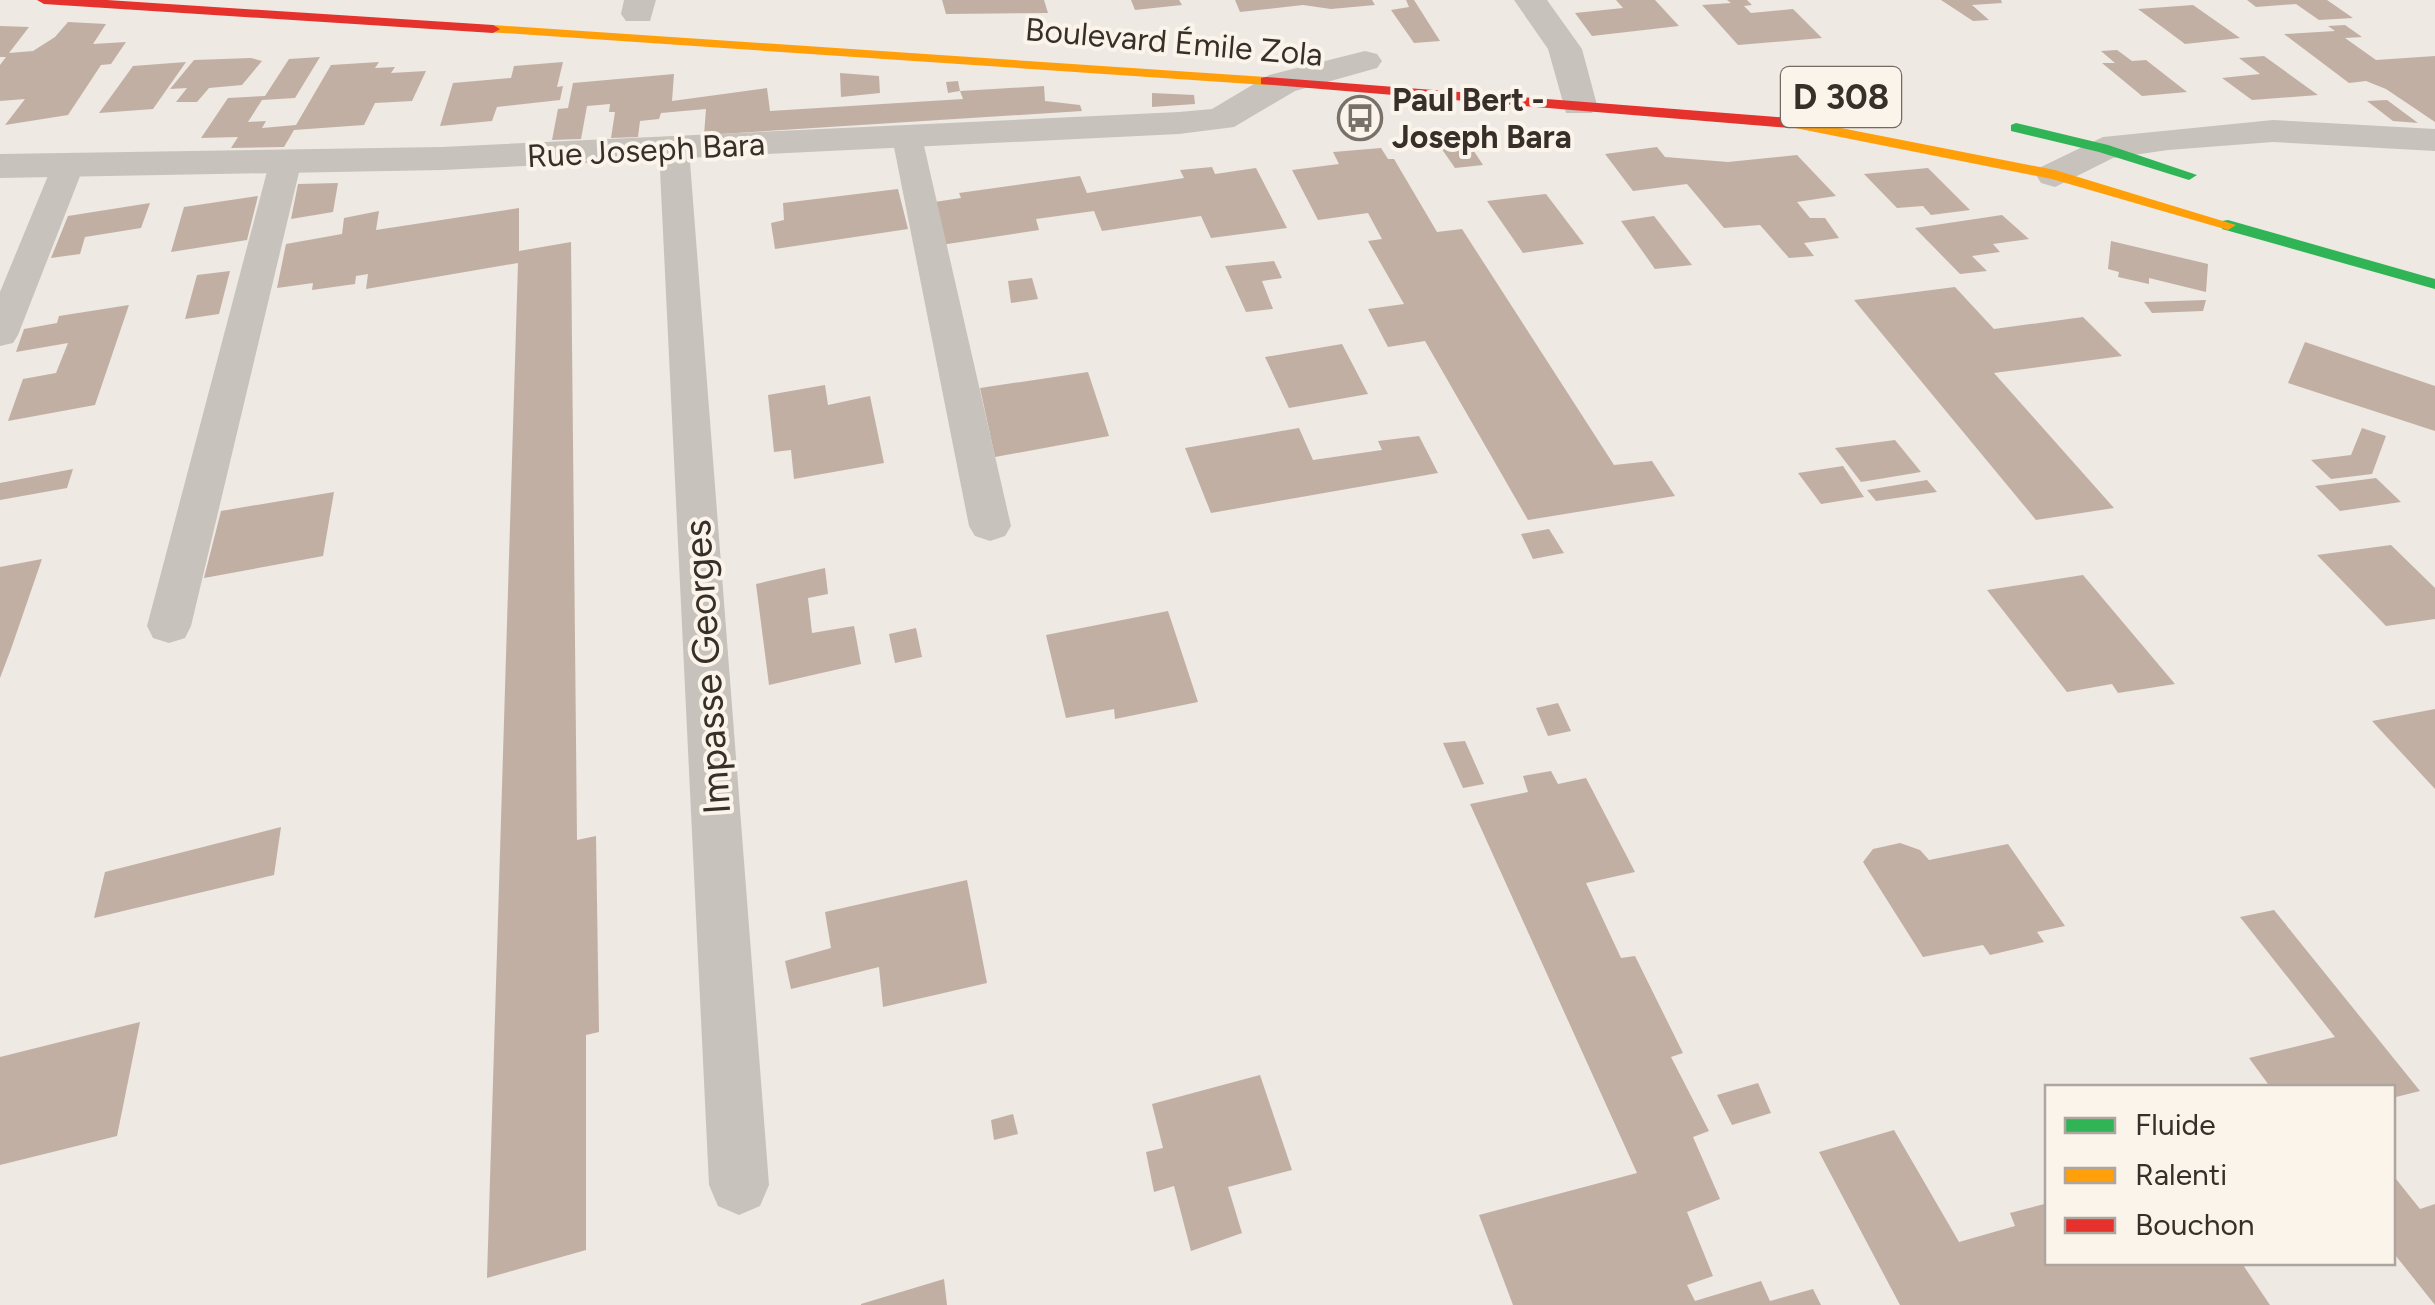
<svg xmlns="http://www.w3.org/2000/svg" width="2435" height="1305" font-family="Figtree,sans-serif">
<rect width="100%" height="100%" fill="#eee9e3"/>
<g fill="#c2afa4">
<polygon points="942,0 1044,0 1048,13 946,14"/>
<polygon points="1131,0 1179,0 1182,5 1135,10"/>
<polygon points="1235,0 1372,0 1375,5 1331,9 1303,5 1240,12"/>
<polygon points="1406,0 1414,0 1440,41 1414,43 1391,10 1409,7"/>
<polygon points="1616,0 1655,0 1679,26 1592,36 1575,13 1623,8"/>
<polygon points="1727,0 1747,0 1752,5 1744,6 1751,13 1793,9 1822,38 1738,45 1702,5 1731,3"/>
<polygon points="1941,0 2001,0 2002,3 1972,5 1989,20 1973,21"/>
<polygon points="2247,0 2327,0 2353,18 2319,20 2296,4 2256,7"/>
<polygon points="2193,5 2213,19 2240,38 2185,44 2138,9"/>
<polygon points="68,22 106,24 93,44 126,42 111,64 101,65 68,115 5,125 25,99 0,101 0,65 6,57 0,57 0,26 29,27 9,53 33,51 55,37"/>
<polygon points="2345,25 2362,37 2345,38 2376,60 2435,56 2435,122 2386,89 2366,81 2349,83 2284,34 2335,31 2328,26"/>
<polygon points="2117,50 2132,61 2146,60 2187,92 2142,96 2102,63 2115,63 2101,51"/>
<polygon points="2264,56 2318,95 2252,100 2222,78 2260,74 2239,58"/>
<polygon points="320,57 295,98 262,100 248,122 266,121 262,128 296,125 331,65 379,62 375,68 395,67 391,73 426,71 412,101 375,103 364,125 294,130 284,147 231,148 238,137 201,138 228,98 265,96 289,59"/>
<polygon points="251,58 262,61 242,85 209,88 197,102 176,102 187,88 170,89 194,60"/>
<polygon points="186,62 153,109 99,113 133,66"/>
<polygon points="563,62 557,87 563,86 560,100 497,107 492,121 440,126 453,83 511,78 514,66"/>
<polygon points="840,73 879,76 880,93 841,97"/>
<polygon points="674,74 672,101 767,88 770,111 963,99 960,91 948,93 946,82 958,81 960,91 1044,86 1045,101 1080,105 1082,111 704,135 706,109 661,113 659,119 640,121 638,137 611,138 615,112 609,112 610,104 587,106 581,139 552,140 558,109 568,108 573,83"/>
<polygon points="1152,93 1194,95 1195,104 1152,107"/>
<polygon points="2387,100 2418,123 2393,121 2367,101"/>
<polygon points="1468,142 1483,165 1455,168 1439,145"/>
<polygon points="1657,147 1665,157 1728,162 1797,155 1836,196 1797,202 1810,218 1825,218 1839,238 1804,243 1814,256 1789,258 1760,225 1724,228 1687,184 1633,191 1605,154"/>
<polygon points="1381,148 1388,159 1394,159 1437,232 1462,229 1614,465 1652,461 1675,496 1528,520 1425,341 1388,347 1368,309 1404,304 1368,241 1382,239 1368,213 1318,220 1292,170 1339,164 1333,152"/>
<polygon points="1212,167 1215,174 1256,168 1287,228 1211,238 1201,216 1102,231 1094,211 1036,219 1039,230 941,245 928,203 961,198 959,193 1080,176 1087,193 1184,178 1180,170"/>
<polygon points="1928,168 1970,210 1931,215 1923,206 1897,208 1864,174"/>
<polygon points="338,183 333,212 291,219 298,184"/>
<polygon points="898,189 908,229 775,249 771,223 784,220 783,203"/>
<polygon points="1546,194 1584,244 1523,253 1487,201"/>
<polygon points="258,196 247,240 171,252 184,207"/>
<polygon points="150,203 141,228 85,237 80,254 51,258 68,216"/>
<polygon points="519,208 519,251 571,242 577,840 596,836 599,1032 586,1035 586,1250 487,1278 518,263 366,289 368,274 356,276 355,284 312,290 313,283 277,288 286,244 342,234 344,218 379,211 376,230"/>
<polygon points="2002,215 2029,239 1993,244 2000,252 1972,256 1987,271 1960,274 1915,228"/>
<polygon points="1654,216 1692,265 1655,269 1621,221"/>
<polygon points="2111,241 2208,264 2206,292 2149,278 2149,284 2118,277 2119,272 2108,269"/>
<polygon points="1274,261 1282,278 1262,281 1273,309 1246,312 1225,266"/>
<polygon points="230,271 219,314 185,319 197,275"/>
<polygon points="1032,278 1038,299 1011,303 1008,281"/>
<polygon points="1955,287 1994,329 2083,317 2122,356 1994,373 2114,508 2036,520 1854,300"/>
<polygon points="2206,300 2203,311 2152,313 2144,302"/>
<polygon points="129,305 95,405 8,421 23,379 56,373 68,343 16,352 24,329 57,323 59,316"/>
<polygon points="2305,342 2435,386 2435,431 2288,383"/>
<polygon points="1342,344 1368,394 1289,408 1265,357"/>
<polygon points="1088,372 1109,436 995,457 980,388"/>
<polygon points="825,385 828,405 870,396 884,463 794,479 791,450 774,452 768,395"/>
<polygon points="1299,428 1313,460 1382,450 1378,441 1419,436 1438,473 1211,513 1185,448"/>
<polygon points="2362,428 2386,436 2372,474 2331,479 2311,460 2351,455"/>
<polygon points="1895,440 1921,472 1861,482 1835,448"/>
<polygon points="1843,466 1864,497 1821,504 1798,473"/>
<polygon points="73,469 67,488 0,500 0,483"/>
<polygon points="2376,478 2401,502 2340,511 2315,486"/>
<polygon points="1927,480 1937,492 1876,501 1867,490"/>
<polygon points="334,492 323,556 204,578 221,511"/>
<polygon points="1549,529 1564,553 1533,559 1521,534"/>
<polygon points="2391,545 2435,588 2435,619 2386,626 2317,555"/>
<polygon points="42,559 11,649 0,678 0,567"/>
<polygon points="825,568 828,594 808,598 812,633 854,626 861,664 769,685 756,584"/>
<polygon points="2083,575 2175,684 2118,693 2112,684 2067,692 1987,590"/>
<polygon points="1168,611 1198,702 1115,719 1114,709 1066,718 1046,635"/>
<polygon points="916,628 922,657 895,663 889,634"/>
<polygon points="1558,703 1571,731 1548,736 1536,708"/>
<polygon points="2435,709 2435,789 2372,721"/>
<polygon points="1465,741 1484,784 1463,788 1443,743"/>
<polygon points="1551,771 1558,784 1586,778 1635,872 1586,883 1621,958 1635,956 1683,1053 1671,1057 1709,1131 1693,1137 1720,1199 1687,1212 1713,1276 1687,1285 1695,1301 1761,1281 1770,1301 1813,1289 1821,1305 1513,1305 1479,1215 1637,1173 1470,804 1528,792 1523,776"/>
<polygon points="281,827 274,875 94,918 105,872"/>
<polygon points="1900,843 1920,850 1929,860 2008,844 2065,926 2037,932 2044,942 1990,955 1983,945 1923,957 1863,862 1873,849"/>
<polygon points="967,880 987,983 883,1007 879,967 791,989 785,961 831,948 825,912"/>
<polygon points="2274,910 2420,1091 2392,1098 2392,1088 2271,1088 2249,1058 2335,1037 2240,917"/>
<polygon points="140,1022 117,1136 0,1165 0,1057"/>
<polygon points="1260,1075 1292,1170 1228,1187 1242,1233 1191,1251 1174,1186 1154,1192 1146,1152 1163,1148 1152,1104"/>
<polygon points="1758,1083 1771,1113 1732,1125 1717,1095"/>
<polygon points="1013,1114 1018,1134 994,1140 991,1120"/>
<polygon points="1894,1130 1959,1242 2015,1226 2010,1213 2048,1203 2048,1262 2241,1262 2270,1305 1900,1305 1819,1152"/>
<polygon points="2392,1174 2420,1209 2435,1204 2435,1305 2392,1251"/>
<polygon points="944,1279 947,1305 861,1305 861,1304"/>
</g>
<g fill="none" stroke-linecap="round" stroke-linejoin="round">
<g fill="#c8c2bc" fill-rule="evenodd">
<polygon points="907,128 922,137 1011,526 1005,536 990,541 975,536 969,526 892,137"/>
<polygon points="674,140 689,149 769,1185 760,1206 739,1215 718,1206 709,1185 659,149"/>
<polygon points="285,155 301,164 191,626 185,638 169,643 153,638 147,626 269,164"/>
<polygon points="68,157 84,166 18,335 13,343 0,346 0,292 52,166"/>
</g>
<g fill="#c8c2bc" fill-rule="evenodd">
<polygon points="624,0 656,0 650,21 626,21 621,14"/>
<polygon points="1514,0 1547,0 1582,49 1597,105 1592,113 1566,113 1548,49"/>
<polygon points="1365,51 1377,54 1382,61 1377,68 1295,91 1234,127 1179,134 442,170 0,178 0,154 442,147 1179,112 1212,109 1269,75"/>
<polygon points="2273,120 2435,129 2435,151 2273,142 2168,150 2113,158 2055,187 2041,183 2036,175 2041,167 2103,137"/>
</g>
<g fill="#30b455" fill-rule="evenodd">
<polygon points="2016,123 2108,145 2197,175 2189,180 2099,152 2011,131 2011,125"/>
<polygon points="2228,220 2435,279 2435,289 2222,229 2222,221"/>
</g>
<g fill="#ff9f0a" fill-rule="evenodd">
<polygon points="493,25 1266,77 1273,81 1266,85 488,32 486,29"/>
<polygon points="1790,118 2055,170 2236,225 2228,230 2052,179 1785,126 1782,123"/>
</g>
<g fill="#e5322d" fill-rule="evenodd">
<polygon points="37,0 107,0 493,25 500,29 493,33 44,4"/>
<polygon points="1266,77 1790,118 1798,123 1790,128 1261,84 1261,78"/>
</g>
</g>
<defs>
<symbol id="bus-ring" viewBox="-11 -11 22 22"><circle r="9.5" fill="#faf4eb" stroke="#78706b" stroke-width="1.5"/><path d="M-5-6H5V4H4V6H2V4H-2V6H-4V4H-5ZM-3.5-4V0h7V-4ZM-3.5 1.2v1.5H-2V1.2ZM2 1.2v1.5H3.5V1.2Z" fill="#78706b"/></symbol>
</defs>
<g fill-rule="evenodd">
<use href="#bus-ring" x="1335" y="93" width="50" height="50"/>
</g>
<g text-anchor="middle" stroke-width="8" stroke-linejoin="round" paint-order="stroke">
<g font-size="32" fill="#392f2a" stroke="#faf4eb">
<text transform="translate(1174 42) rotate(5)" y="11">Boulevard Émile Zola</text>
<text transform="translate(646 150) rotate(-3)" y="11">Rue Joseph Bara</text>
</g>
<g font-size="32" font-weight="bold" fill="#392f2a" stroke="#faf4eb" text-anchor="start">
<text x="1392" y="111">Paul Bert -<tspan x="1392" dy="37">Joseph Bara</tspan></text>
</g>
<rect fill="#faf4eb" stroke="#736a64" stroke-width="2.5" x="1781" y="67" width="120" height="60" rx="8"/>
<g font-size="35" font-weight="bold" fill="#392f2a">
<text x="1841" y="109">D 308</text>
</g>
<g font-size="38" fill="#392f2a" stroke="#faf4eb">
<text transform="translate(707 667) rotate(-94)" y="13">Impasse Georges</text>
</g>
</g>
<rect x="2045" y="1085" width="350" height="180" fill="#faf4eb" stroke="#ada59e" stroke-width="2.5"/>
<rect x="2065" y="1118" width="50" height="15" fill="#30b455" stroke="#ada59e" stroke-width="2.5"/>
<text x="2135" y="1135" font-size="30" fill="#392f2a">Fluide</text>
<rect x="2065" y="1168" width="50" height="15" fill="#ff9f0a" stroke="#ada59e" stroke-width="2.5"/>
<text x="2135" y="1185" font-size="30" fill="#392f2a">Ralenti</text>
<rect x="2065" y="1218" width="50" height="15" fill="#e5322d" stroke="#ada59e" stroke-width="2.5"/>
<text x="2135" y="1235" font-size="30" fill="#392f2a">Bouchon</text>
</svg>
